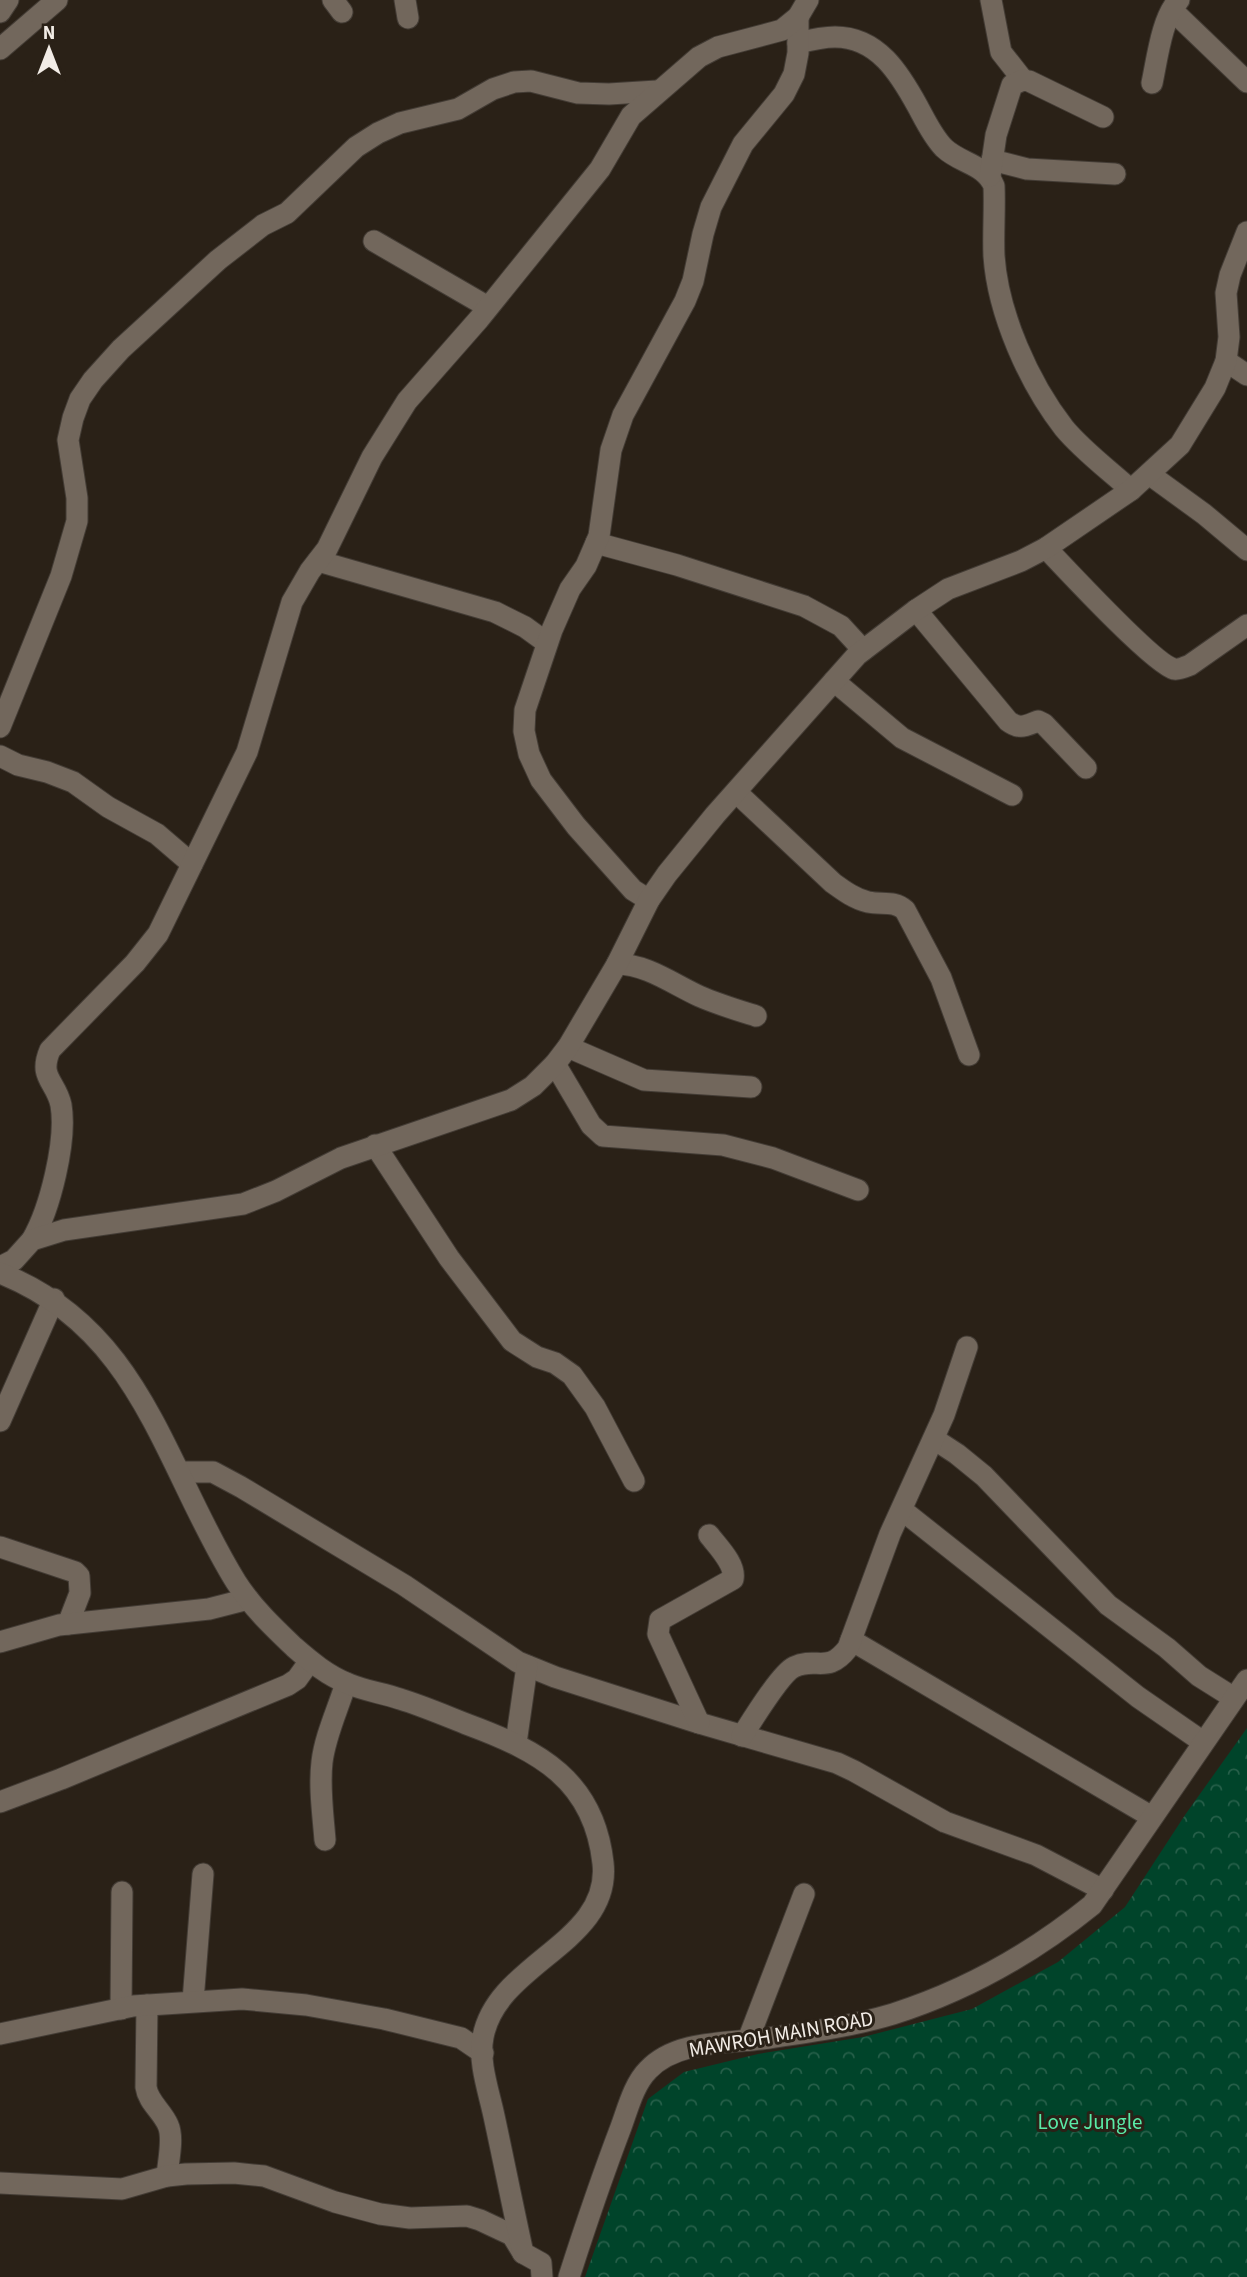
<svg xmlns="http://www.w3.org/2000/svg" width="1247" height="2277" font-family="'Source Sans 3',sans-serif">
<defs>
<pattern id="forest-crowns" width="20" height="18" patternUnits="userSpaceOnUse" patternTransform="scale(1.75)"><rect width="20" height="18" fill="#00442a"/><path d="M2 6a3 3 0 1 1 6 0M12 15a3 3 0 1 1 6 0" fill="none" stroke="#265f49"/></pattern>
</defs>
<rect width="100%" height="100%" fill="#2a2117"/>
<polygon fill="url(#forest-crowns)" points="1247,1728 1247,2277 585,2277 648,2099 684,2072 758,2054 863,2037 972,2009 1058,1962 1125,1907 1185,1815"/>
<g fill="none" stroke-linecap="round" stroke-linejoin="round">
<defs>
<g id="minor">
<polyline points="333,0 342,12"/>
<polyline points="405,0 408,18"/>
<polyline points="991,0 1001,52 1023,80"/>
<polyline points="1172,10 1247,82"/>
<polyline points="0,12 8,0"/>
<path d="M798 43C810 40 823 37 835 37 878 37 900 74 918 107 925 120 933 137 944 148 961 164 985 164 994 186 995 209 993 233 994 256 998 314 1029 383 1064 428 1083 451 1109 470 1131 490"/>
<path d="M1152 83C1157 60 1162 16 1179 0"/>
<polyline points="992,160 1027,169 1115,174"/>
<polyline points="990,176 996,135 1012,85 1023,80 1029,81 1103,117"/>
<polyline points="374,241 488,307"/>
<polyline points="1226,361 1247,375"/>
<polyline points="1149,474 1204,514 1247,550"/>
<polyline points="596,543 677,565 804,606 841,626 863,650"/>
<path d="M1046 548C1065 568 1154 664 1174 669 1179 670 1185 667 1190 665L1247 625"/>
<polyline points="318,561 495,612 525,627 547,643"/>
<path d="M916 610 1008 721C1020 730 1025 726 1038 721L1044 724 1086 768"/>
<polyline points="834,681 902,738 1012,795"/>
<polyline points="0,727 61,576 77,521 77,498 68,440 73,418 80,399 93,380 121,349 218,260 263,225 287,213 356,147 378,133 400,123 458,109 493,89 514,82 531,81 578,93 609,94 657,91"/>
<polyline points="0,756 18,765 47,772 73,782 108,807 157,834 192,864"/>
<path d="M736 792 833 883C844 891 855 899 868 902 882 905 894 900 905 910L941 978 969 1055"/>
<polyline points="649,900 633,890 576,826 541,780 529,754 524,731 525,710 552,630 570,589 586,566 599,536 611,450 623,415 685,301 693,281 703,234 711,207 743,144 784,94 794,74 798,53 798,17"/>
<path d="M617 964C646 964 673 984 699 996 717 1004 737 1010 756 1016"/>
<polyline points="568,1047 644,1080 751,1087"/>
<polyline points="555,1064 591,1125 603,1136 723,1145 773,1158 858,1190"/>
<polyline points="375,1145 449,1258 512,1341 537,1357 555,1363 572,1375 595,1407 634,1481"/>
<path d="M32 1240C50 1209 67 1141 61 1105 56 1081 38 1078 50 1050L135 963 158 934 247 752 292 602 310 571 327 549 372 457 407 401 479 319 600 169 631 116 699 57 718 47 782 30 798 17 808 0"/>
<polyline points="0,1267 14,1260 32,1240 64,1230 243,1204 276,1191 341,1158 511,1100 533,1086 555,1064 568,1047 617,964 649,900 667,874 715,815 857,655 916,610 948,589 1021,561 1046,548 1131,490 1180,445 1215,388 1226,361 1229,337 1226,293 1230,275 1247,232"/>
<polyline points="0,1421 54,1299"/>
<polyline points="934,1439 957,1454 984,1476 1108,1605 1167,1648 1199,1676 1234,1698"/>
<polyline points="180,1472 213,1472 241,1487 404,1585 518,1662 555,1677 699,1723 837,1763 854,1771 945,1822 1036,1855 1103,1890"/>
<polyline points="902,1510 1138,1697 1203,1742"/>
<polyline points="0,1547 75,1572 79,1576 80,1593 68,1624"/>
<polyline points="851,1640 1152,1817"/>
<polyline points="0,1642 59,1625 209,1609 248,1599"/>
<path d="M699 1723 658 1634 660 1620 733 1579C736 1564 718 1547 709 1535"/>
<path d="M742 1736C751 1722 781 1673 794 1667 817 1656 827 1675 848 1648L890 1534 944 1415 967 1347"/>
<polyline points="516,1743 527,1666"/>
<polyline points="0,1802 61,1779 288,1685 297,1679 310,1661"/>
<path d="M325 1840C323 1814 319 1788 322 1762 325 1736 338 1709 346 1683"/>
<polyline points="193,2001 203,1874"/>
<path d="M147 2005 146 2087C148 2102 162 2111 168 2125 174 2138 168 2162 167 2176"/>
<polyline points="121,2009 122,1892"/>
<polyline points="0,2034 133,2006 242,1999 306,2005 384,2019 461,2038 483,2053"/>
<polyline points="748,2040 804,1894"/>
<polyline points="0,2183 122,2189 167,2176 186,2174 234,2173 264,2176 335,2202 380,2214 410,2218 467,2216 480,2220 512,2235 523,2253"/>
<path d="M569 2277C585 2227 602 2177 621 2127 628 2108 634 2084 648 2070 677 2039 730 2044 769 2038 810 2032 853 2026 893 2014 965 1991 1034 1952 1092 1905L1247 1680"/>
</g>
<g id="tertiary">
<polyline points="0,49 57,0"/>
<path d="M0 1273C142 1329 164 1466 236 1582 252 1607 273 1627 294 1647 310 1661 328 1676 349 1684 365 1691 383 1693 400 1699 423 1706 446 1716 469 1725 539 1751 594 1780 603 1863 612 1943 497 1962 483 2037 478 2062 489 2092 494 2116 504 2162 513 2208 523 2253L541 2263 542 2277"/>
</g>
</defs>
<use href="#minor" stroke="#433c35" stroke-width="23"/>
<use href="#tertiary" stroke="#433c35" stroke-width="23"/>
<use href="#minor" stroke="#72675c" stroke-width="21"/>
<use href="#tertiary" stroke="#72675c" stroke-width="21"/>
</g>
<g text-anchor="middle" stroke-width="6" stroke-linejoin="round" paint-order="stroke">
<g font-size="21" fill="#f2ece6" stroke="#2a2117">
<text transform="translate(781 2034) rotate(-10)" y="7">MAWROH MAIN ROAD</text>
</g>
<g font-size="21" fill="#59eba7" stroke="#2a2117">
<text x="1090" y="2129">Love Jungle</text>
</g>
</g>
<g transform="translate(49 49)" stroke="#2a2117" stroke-width="5" paint-order="stroke">
<path d="M0-5L12 26L0 18L-12 26Z" fill="#f2ece6"/>
<text y="-10" font-size="19" font-weight="bold" text-anchor="middle" fill="#f2ece6">N</text>
</g>
</svg>
